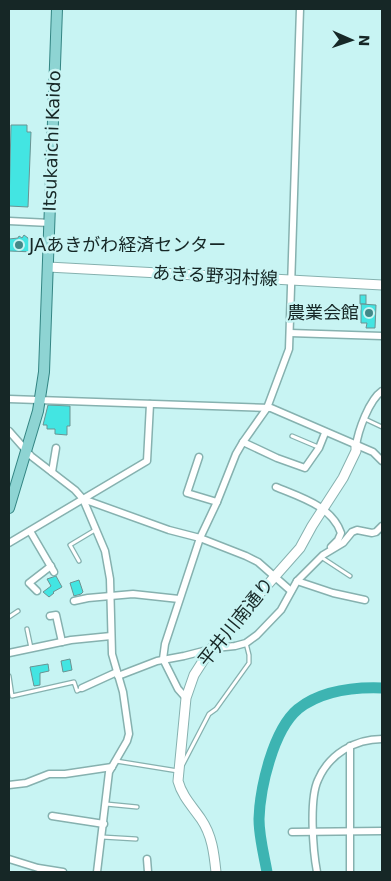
<svg xmlns="http://www.w3.org/2000/svg" width="391" height="881" font-family="'DejaVu Sans','Noto Sans JP',sans-serif">
<rect width="100%" height="100%" fill="#c8f4f3"/>
<g fill="none" stroke-linecap="round" stroke-linejoin="round">
<path stroke="#3db4b2" stroke-width="11" d="M267 872C264 855 259 837 259 819 260 788 273 730 298 709 321 691 354 687 382 688"/>
</g>
<g fill="#43e5e2" stroke="#6a9392">
<polygon points="11,125 27,125 27,132 31,132 28,207 9,206"/>
<polygon points="24,235 28,238 34,252 9,251 9,239 18,238 19,236 22,238"/>
<rect x="360" y="295" width="6" height="9"/>
<polygon points="361,304 376,305 375,328 366,328 367,323 361,323"/>
<polygon points="48,405 70,406 70,426 67,426 67,435 55,434 55,429 47,429 47,425 43,425"/>
<polygon points="56,576 62,587 53,592 54,593 49,597 43,592 51,586 47,579"/>
<polygon points="79,580 83,592 81,594 74,596 70,583"/>
<polygon points="70,659 72,670 63,672 61,661"/>
<polygon points="48,664 49,671 40,673 40,685 34,686 30,667"/>
</g>
<g fill="none" stroke-linecap="round" stroke-linejoin="round">
<defs>
<g id="lane">
<polyline points="365,419 382,427"/>
<polyline points="292,436 318,447"/>
<polyline points="321,557 350,576"/>
<polyline points="79,561 70,545 95,530"/>
<polyline points="9,617 18,611"/>
<polyline points="27,629 31,648"/>
<polyline points="9,676 12,696 74,682 77,691 81,689"/>
<polyline points="116,761 178,771"/>
<polyline points="183,764 209,714 216,709 249,663 249,655 246,643"/>
<polyline points="106,804 137,807"/>
<polyline points="102,837 136,839"/>
</g>
<g id="street">
<polyline points="9,221 50,223"/>
<polyline points="290,333 382,336"/>
<polyline points="9,399 271,408 373,452 382,461"/>
<polyline points="9,431 31,456 75,490 83,499 105,551 110,579 112,654 123,692 129,734 127,741 109,772 97,872"/>
<polyline points="243,442 277,458 305,468 319,448 325,433"/>
<path d="M356 446C358 431 369 400 382 391"/>
<polyline points="199,457 187,493 217,502"/>
<polyline points="52,472 56,448"/>
<path d="M276 487C300 497 332 506 341 533L338 540 331 547"/>
<polyline points="83,499 169,530 200,538 246,556 258,562 291,591"/>
<polyline points="30,531 54,572"/>
<polyline points="9,543 147,461 150,404"/>
<polyline points="297,581 333,593 365,600"/>
<polyline points="37,591 29,583 51,566"/>
<polyline points="74,601 88,598 133,594 179,599"/>
<polyline points="50,616 56,615 62,642"/>
<polyline points="9,653 71,640 111,636"/>
<polyline points="118,676 157,661 184,656 215,648 235,646 246,643 257,635 281,610 297,581 323,555 343,543 352,532 357,530 372,533 376,532 382,526"/>
<polyline points="82,688 117,672"/>
<polyline points="186,698 178,689 163,659 165,644 200,538 217,502 236,454 243,442 267,408 289,349 300,9"/>
<polyline points="9,785 26,783 49,774 65,774 112,767"/>
<polyline points="52,816 104,824"/>
<polyline points="292,832 382,831"/>
<polyline points="9,859 38,868 63,872"/>
<polyline points="147,859 148,872"/>
<path d="M317 872C313 851 309 799 318 780 329 754 355 739 382 739"/>
<polyline points="350,872 350,746"/>
</g>
<g id="secondary">
<polyline points="48,267 382,285"/>
<path d="M216 872C214 853 212 835 201 819 192 806 182 796 178 781L186 698 194 675 210 650 300 548 312 526 343 478 356 451V446"/>
</g>
<polyline id="primary" points="9,508 38,411 44,372 57,9"/>
</defs>
<use href="#lane" stroke="#86b1af" stroke-width="5.5"/>
<use href="#street" stroke="#86b1af" stroke-width="9"/>
<use href="#secondary" stroke="#86b1af" stroke-width="11"/>
<use href="#primary" stroke="#338583" stroke-width="12"/>
<use href="#lane" stroke="#fff" stroke-width="3"/>
<use href="#street" stroke="#fff" stroke-width="6"/>
<use href="#secondary" stroke="#fff" stroke-width="9"/>
<use href="#primary" stroke="#8ed4d3" stroke-width="10"/>
</g>
<g fill="#428988" stroke="#c8f4f3" stroke-width="2">
<circle cx="19" cy="245" r="5"/>
<circle cx="369" cy="313" r="5"/>
</g>
<g text-anchor="middle" stroke-width="5" stroke-linejoin="round" paint-order="stroke">
<g font-size="18" fill="#162726" stroke="#c8f4f3">
<text transform="translate(52 141) rotate(-88)" y="6">Itsukaichi Kaido</text>
<text transform="translate(215 276) rotate(3)" y="6">あきる野羽村線</text>
<text transform="translate(236 622) rotate(-51)" y="6">平井川南通り</text>
</g>
<g font-size="18" fill="#162726" stroke="#c8f4f3" text-anchor="start">
<text x="29" y="251">JAあきがわ経済センター</text>
<text x="359" y="319" text-anchor="end">農業会館</text>
</g>
</g>
<rect width="391" height="881" fill="none" stroke="#162726" stroke-width="20"/>
<g transform="translate(351 40) rotate(92)" stroke="#c8f4f3" stroke-width="4" paint-order="stroke">
<path d="M0-4L9 19L0 12L-9 19Z" fill="#162726"/>
<text y="-8" font-size="14" font-weight="bold" text-anchor="middle" fill="#162726">N</text>
</g>
</svg>
